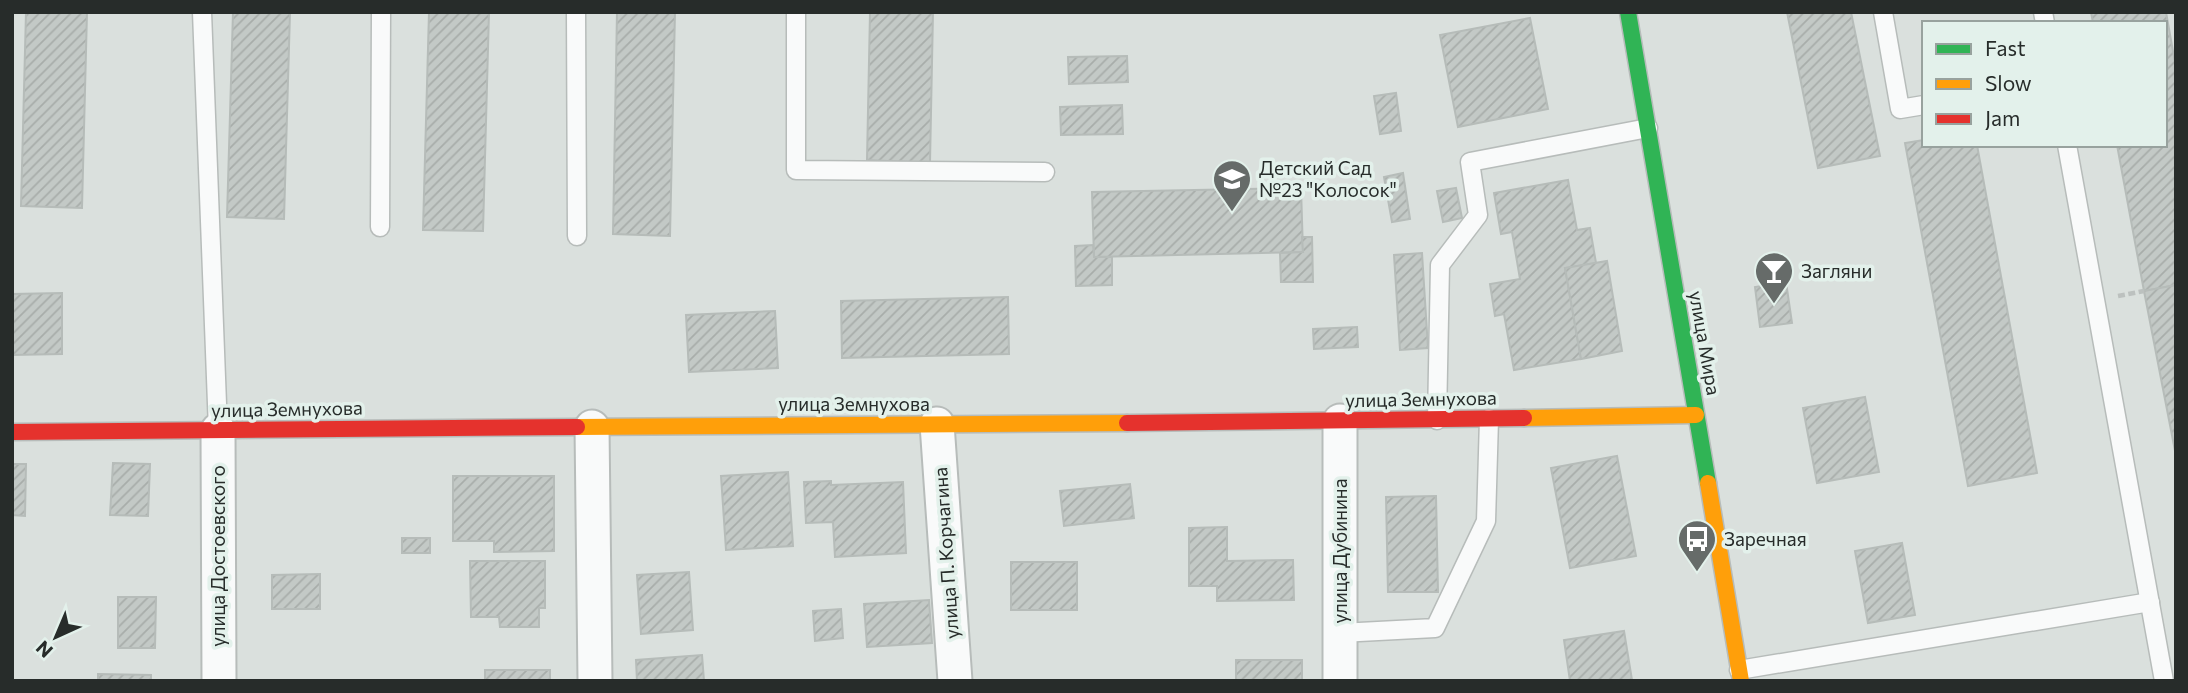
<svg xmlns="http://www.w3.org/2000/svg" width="2188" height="693" font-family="Commissioner,sans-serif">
<defs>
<pattern id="building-hatch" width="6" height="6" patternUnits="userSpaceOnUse" patternTransform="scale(1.75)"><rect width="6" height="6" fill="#c3c9c6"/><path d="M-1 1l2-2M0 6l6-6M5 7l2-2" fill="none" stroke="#a8adaa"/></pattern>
</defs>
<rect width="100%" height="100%" fill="#dae0dd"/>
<g fill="url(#building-hatch)" stroke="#b6bcb9" stroke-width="2">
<polygon points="26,12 87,12 82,208 21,206"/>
<polygon points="233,12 290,12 284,219 227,217"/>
<polygon points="429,12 489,12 483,231 423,230"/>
<polygon points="617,12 675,12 670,236 613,234"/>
<polygon points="870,12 933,12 930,163 867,160"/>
<polygon points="1787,12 1851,12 1880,156 1818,168"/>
<polygon points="2091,12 2166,12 2176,68 2176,285 2144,291 2117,145 2165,145 2165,23 2093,23"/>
<polygon points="1530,18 1548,109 1458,127 1440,35"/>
<polygon points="1127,56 1128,82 1069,84 1068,57"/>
<polygon points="1396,93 1401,131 1380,134 1374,96"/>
<polygon points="1122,105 1123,134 1061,135 1060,107"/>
<polygon points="1924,140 1924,145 1977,145 2037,473 1968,486 1905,143"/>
<polygon points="1403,173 1410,219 1392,222 1384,177"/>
<polygon points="1568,180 1577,230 1590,228 1596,263 1565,268 1581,359 1514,370 1504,314 1495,316 1490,284 1520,279 1512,232 1501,234 1494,193"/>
<polygon points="1301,188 1303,252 1094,257 1092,192"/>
<polygon points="1456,188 1462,218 1443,222 1437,191"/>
<polygon points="1302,237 1312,237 1313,282 1281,282 1280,253 1303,252"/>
<polygon points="1093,245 1094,257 1112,257 1112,285 1076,286 1075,246"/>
<polygon points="1422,253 1428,348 1400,350 1394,255"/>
<polygon points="1607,261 1622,351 1581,359 1565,268"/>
<polygon points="1786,282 1792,323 1760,327 1755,287"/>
<polygon points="2176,285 2176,456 2144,291"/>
<polygon points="62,293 62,354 12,355 12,294"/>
<polygon points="1008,297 1009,354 842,358 841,301"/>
<polygon points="775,311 778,368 689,372 686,315"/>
<polygon points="1357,327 1358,347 1314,349 1313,329"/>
<polygon points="1865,397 1879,472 1817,483 1803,408"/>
<polygon points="1617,456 1636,556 1570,568 1551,468"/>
<polygon points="113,463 150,464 148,516 110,515"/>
<polygon points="12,464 26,464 25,516 12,515"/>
<polygon points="788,472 793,546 726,550 721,476"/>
<polygon points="453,476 554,476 554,551 494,552 494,541 453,541"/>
<polygon points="831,481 831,485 903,482 906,553 835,557 833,522 806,523 804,482"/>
<polygon points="1130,484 1134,518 1064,526 1060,491"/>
<polygon points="1436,496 1438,592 1388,592 1386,497"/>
<polygon points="1227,527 1227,561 1293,560 1294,600 1217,601 1217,586 1189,586 1189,528"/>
<rect x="402" y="538" width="28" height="15"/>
<polygon points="1902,543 1915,615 1868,623 1855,551"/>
<polygon points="470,561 545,561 545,608 539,608 539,627 500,627 499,617 471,617"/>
<rect x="1011" y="562" width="66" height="48"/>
<polygon points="689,572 693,630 641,634 637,575"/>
<polygon points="320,574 320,609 272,609 272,575"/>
<polygon points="118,597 156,597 155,648 118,648"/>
<polygon points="929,600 932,643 867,647 864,604"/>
<polygon points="841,609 843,638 815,641 813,611"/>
<polygon points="1624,631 1632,680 1570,681 1564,640"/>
<polygon points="702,655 704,681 637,681 636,660"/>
<rect x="1236" y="660" width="66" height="21"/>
<rect x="485" y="670" width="65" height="11"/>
<polygon points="98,674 151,675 151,681 98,681"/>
</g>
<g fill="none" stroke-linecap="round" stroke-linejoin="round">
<defs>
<g id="lane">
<polyline points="202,12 218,430"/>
<polyline points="576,12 577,236"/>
<polyline points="796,12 796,170 1045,172"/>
<polyline points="1883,12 1900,109 1924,105"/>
<polyline points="2043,12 2045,23"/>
<polyline points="2067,145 2164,681"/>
<polyline points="380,227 381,12"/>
<polyline points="1437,420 1440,265 1478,215 1470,162 1648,128"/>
<polyline points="1340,633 1435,628 1486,521 1489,419"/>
<polyline points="1739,670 2150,602"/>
</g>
<g id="street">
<polyline points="937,424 955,681"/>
<polyline points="592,427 595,681"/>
<polyline points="218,430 219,681"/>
<polyline points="1340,681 1340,421"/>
</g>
<polyline id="fast" points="1628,12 1708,483"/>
<g id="slow">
<polyline points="1524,418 1696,415"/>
<polyline points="577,427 1127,423"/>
<polyline points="1708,483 1741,681"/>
</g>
<g id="jam">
<polyline points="1127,423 1524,418"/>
<polyline points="12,432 577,427"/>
</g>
</defs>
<use href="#lane" stroke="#b7bcba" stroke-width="21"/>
<use href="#street" stroke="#b7bcba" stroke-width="37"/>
<use href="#fast" stroke="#b7bcba" stroke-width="19"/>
<use href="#slow" stroke="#b7bcba" stroke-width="19"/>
<use href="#jam" stroke="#b7bcba" stroke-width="19"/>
<polyline stroke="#bcc1bf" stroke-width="4.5" stroke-dasharray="7 3.5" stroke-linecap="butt" points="2118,296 2144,291"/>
<use href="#lane" stroke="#f9fafa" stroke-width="18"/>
<use href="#street" stroke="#f9fafa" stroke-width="33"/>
<use href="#fast" stroke="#30b455" stroke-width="16"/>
<use href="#slow" stroke="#ff9f0a" stroke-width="16"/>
<use href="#jam" stroke="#e5322d" stroke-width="16"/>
</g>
<defs>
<symbol id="school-pin" viewBox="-11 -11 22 30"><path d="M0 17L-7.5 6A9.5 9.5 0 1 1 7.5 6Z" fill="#666b69" stroke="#e3f1eb"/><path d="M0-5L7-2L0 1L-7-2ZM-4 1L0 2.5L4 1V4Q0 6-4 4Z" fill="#fff"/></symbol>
<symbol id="bar-pin" viewBox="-11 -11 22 30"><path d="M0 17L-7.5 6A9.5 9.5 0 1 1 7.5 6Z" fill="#666b69" stroke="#e3f1eb"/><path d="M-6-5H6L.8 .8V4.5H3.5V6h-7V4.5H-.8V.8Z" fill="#fff"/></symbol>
<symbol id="bus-pin" viewBox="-11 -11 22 30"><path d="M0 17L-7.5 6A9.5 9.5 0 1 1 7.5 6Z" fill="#666b69" stroke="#e3f1eb"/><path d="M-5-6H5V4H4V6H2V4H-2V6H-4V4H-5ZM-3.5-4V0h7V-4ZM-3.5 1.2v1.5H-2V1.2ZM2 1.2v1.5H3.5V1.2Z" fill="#fff"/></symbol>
</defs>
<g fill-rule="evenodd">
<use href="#school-pin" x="1210" y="157" width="44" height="60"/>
<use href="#bar-pin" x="1752" y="249" width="44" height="60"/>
<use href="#bus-pin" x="1675" y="517" width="44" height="60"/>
</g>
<g text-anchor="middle" stroke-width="7" stroke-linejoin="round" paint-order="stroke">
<g font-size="19" fill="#272c2a" stroke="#e3f1eb" text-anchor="start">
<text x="1259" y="175">Детский Сад<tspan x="1259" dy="22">№23 "Колосок"</tspan></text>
<text x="1801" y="278">Загляни</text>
<text x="1724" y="546">Заречная</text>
</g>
<g font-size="19" fill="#272c2a" stroke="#e3f1eb">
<text transform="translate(1705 343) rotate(80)" y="7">улица Мира</text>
<text transform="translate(1421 399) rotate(-1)" y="7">улица Земнухова</text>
<text x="854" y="411">улица Земнухова</text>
<text transform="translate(287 409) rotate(-1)" y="7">улица Земнухова</text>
<text transform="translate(1340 551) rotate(-90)" y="7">улица Дубинина</text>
<text transform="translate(946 553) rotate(-94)" y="7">улица П. Корчагина</text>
<text transform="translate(218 556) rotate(-90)" y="7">улица Достоевского</text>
</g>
</g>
<rect width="2188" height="693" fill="none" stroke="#272c2a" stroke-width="28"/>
<rect x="1922" y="21" width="245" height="126" fill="#e3f1eb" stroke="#98a29e" stroke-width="2"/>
<rect x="1936" y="44" width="35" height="10" fill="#30b455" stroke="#98a29e" stroke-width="2"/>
<text x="1985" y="56" font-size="21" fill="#272c2a">Fast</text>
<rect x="1936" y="79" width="35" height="10" fill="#ff9f0a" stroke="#98a29e" stroke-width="2"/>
<text x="1985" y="91" font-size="21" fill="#272c2a">Slow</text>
<rect x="1936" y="114" width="35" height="10" fill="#e5322d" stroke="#98a29e" stroke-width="2"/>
<text x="1985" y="126" font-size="21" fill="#272c2a">Jam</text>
<g transform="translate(56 637) rotate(224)" stroke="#e3f1eb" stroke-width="5" paint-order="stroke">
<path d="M0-5L12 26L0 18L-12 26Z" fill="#272c2a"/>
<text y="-10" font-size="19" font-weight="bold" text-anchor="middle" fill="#272c2a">N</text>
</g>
</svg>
